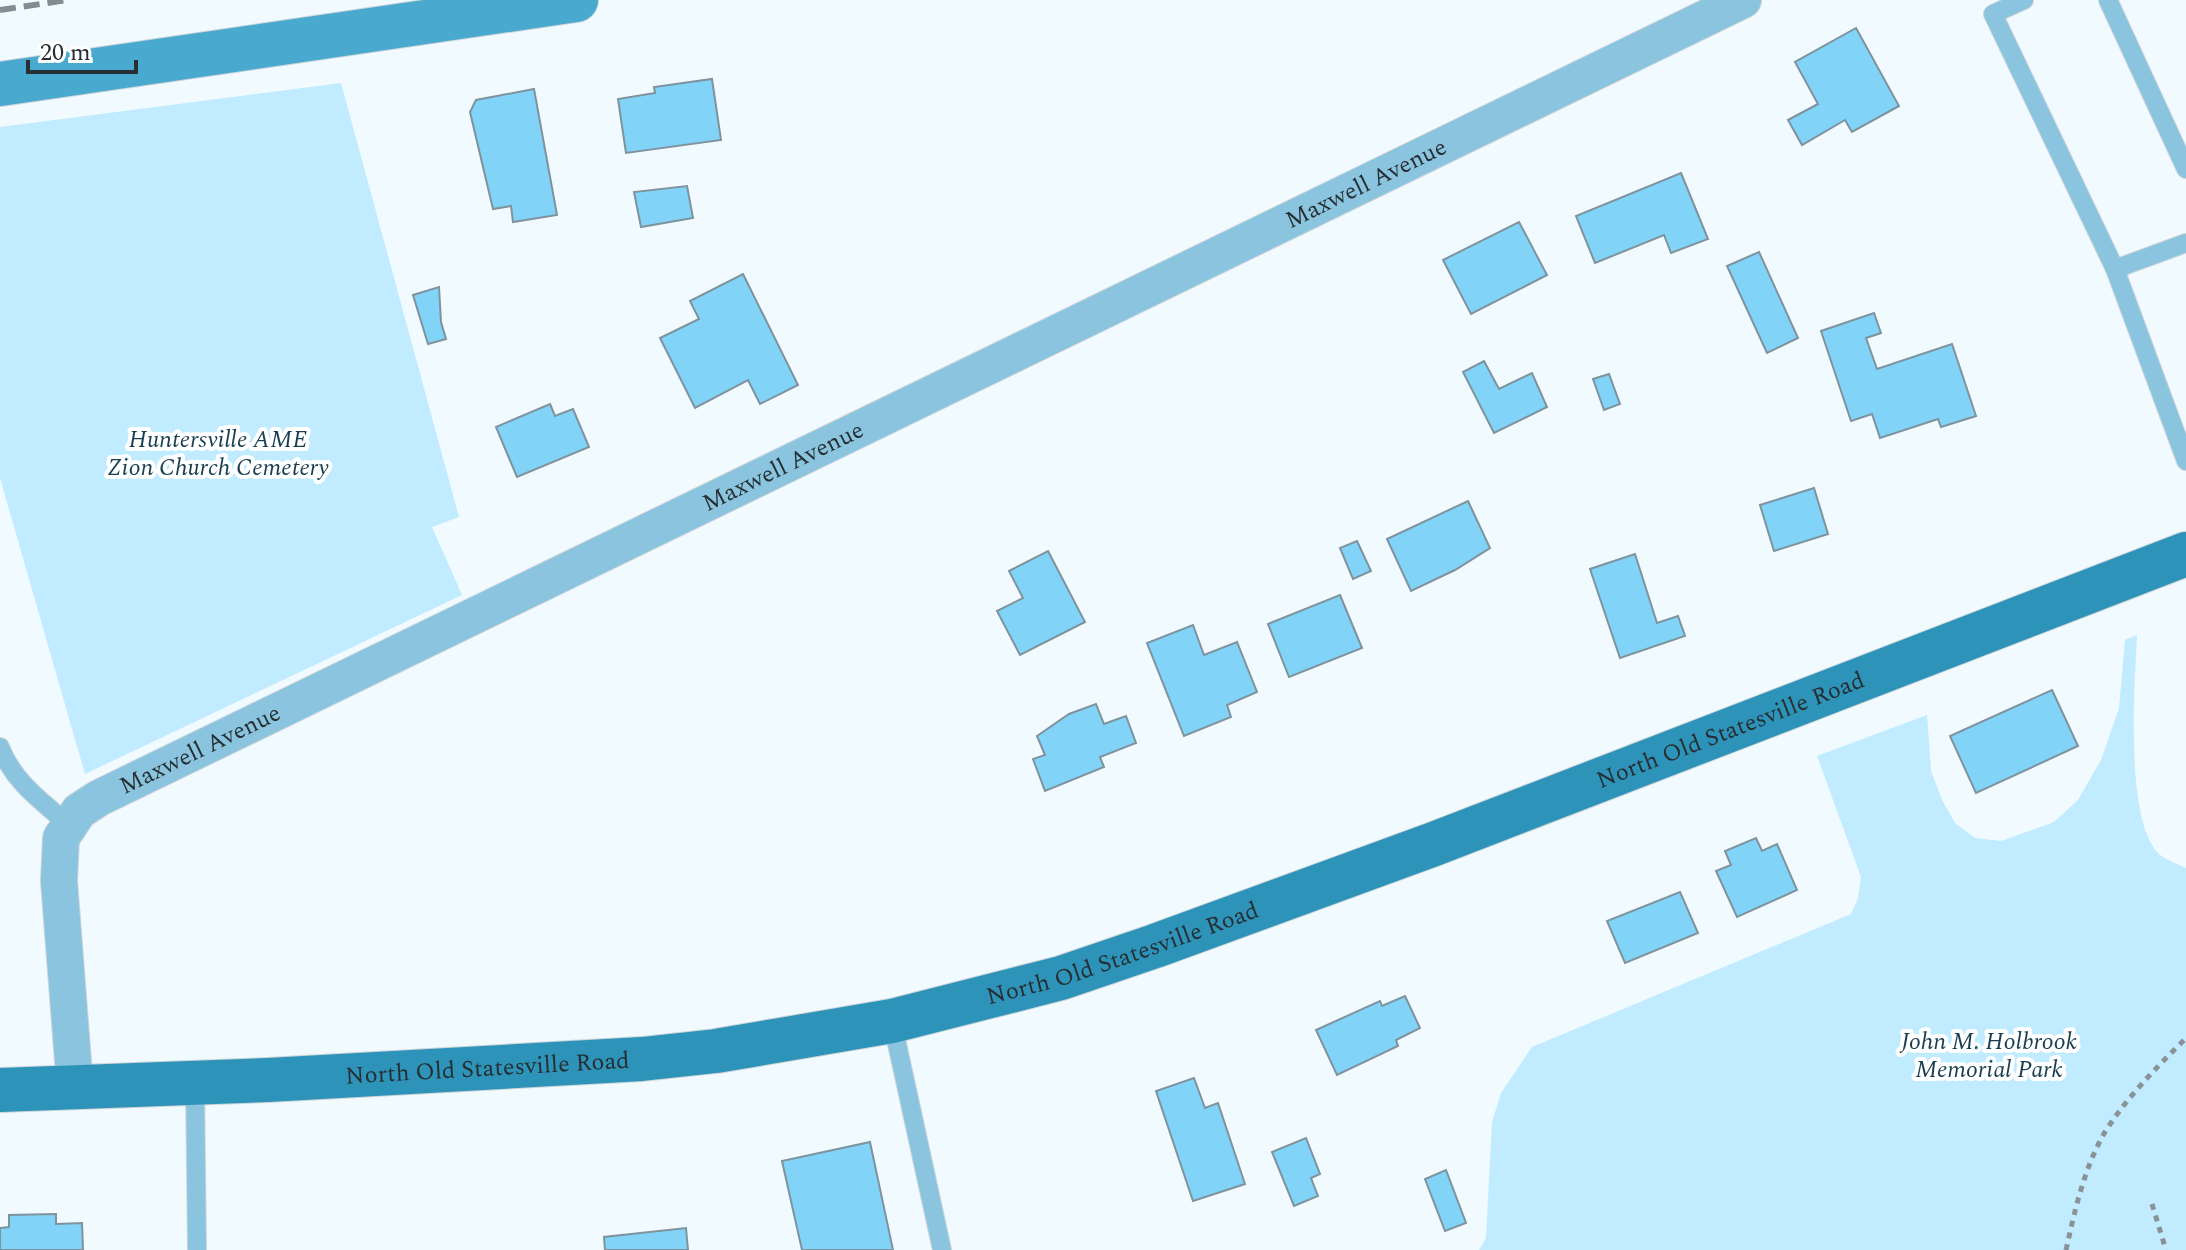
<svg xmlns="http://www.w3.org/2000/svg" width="2186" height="1250" font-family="Spectral,serif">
<rect width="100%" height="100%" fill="#f1faff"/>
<g fill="#c1ebfe">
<polygon points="341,83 459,517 432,527 462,595 85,774 0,478 0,127"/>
<path d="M2137 635C2135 683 2124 820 2159 854 2166 860 2178 864 2186 868V1250H1479L1486 1238 1492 1122 1501 1093 1532 1047 1851 914 1858 898 1861 877 1817 756 1927 715 1931 771 1942 800 1955 823 1975 838 2001 841 2054 822 2078 800 2101 760 2119 708 2125 640Z"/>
</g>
<g fill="#81d4f8" stroke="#7e939d" stroke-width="2">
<polygon points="1856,28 1899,106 1852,132 1845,120 1802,145 1788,120 1818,104 1795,62"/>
<polygon points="712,79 721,140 626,153 618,99 655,93 654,87"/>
<polygon points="534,89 557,215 513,222 511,206 493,209 470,112 476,100"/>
<polygon points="1681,173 1708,239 1671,253 1664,235 1595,263 1576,216"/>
<polygon points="687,186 693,218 641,227 634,192"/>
<polygon points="1519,222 1547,275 1471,314 1443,260"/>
<polygon points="1759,252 1798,338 1767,353 1727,266"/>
<polygon points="743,274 798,385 760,404 748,380 695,408 660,338 699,319 690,301"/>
<polygon points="439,287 441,322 446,339 428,344 413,295"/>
<polygon points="1874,313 1881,333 1866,338 1877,369 1952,344 1976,416 1941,427 1938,419 1880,438 1872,414 1851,421 1821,331"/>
<polygon points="1484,361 1499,389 1532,373 1547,407 1494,433 1463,372"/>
<polygon points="1609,374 1620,404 1604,410 1593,379"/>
<polygon points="550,404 555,416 573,409 589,447 517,477 496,427"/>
<polygon points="1814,488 1828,534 1774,551 1760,505"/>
<polygon points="1468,501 1490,548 1455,570 1411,591 1387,539"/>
<polygon points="1357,541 1371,571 1353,579 1340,548"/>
<polygon points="1048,551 1085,622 1020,655 997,611 1023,598 1009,571"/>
<polygon points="1635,554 1657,623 1678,616 1685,636 1620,658 1590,569"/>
<polygon points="1340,595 1362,648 1289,677 1268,624"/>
<polygon points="1193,625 1204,655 1237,642 1257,692 1227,705 1231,717 1184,736 1147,643"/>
<polygon points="2052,690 2078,746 1976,793 1950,736"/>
<polygon points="1096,704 1104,724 1126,716 1136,743 1100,757 1104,767 1045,791 1033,759 1045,755 1037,736 1069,714"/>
<polygon points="1756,838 1762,851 1777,844 1797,890 1737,917 1716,871 1731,865 1725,851"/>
<polygon points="1680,892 1698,933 1625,963 1607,921"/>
<polygon points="1405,996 1420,1028 1396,1040 1398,1046 1337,1075 1316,1030 1380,1001 1382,1006"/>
<polygon points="1194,1078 1205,1108 1218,1103 1245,1184 1193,1201 1156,1091"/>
<polygon points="1306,1138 1320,1174 1311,1178 1318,1196 1294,1206 1272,1152"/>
<polygon points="870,1142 893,1250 802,1250 782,1161"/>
<polygon points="1446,1170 1466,1223 1445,1231 1425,1179"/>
<polygon points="56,1214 56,1224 82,1223 83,1250 0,1250 0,1228 9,1227 9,1215"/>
<polygon points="686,1228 688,1250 605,1250 604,1237"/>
</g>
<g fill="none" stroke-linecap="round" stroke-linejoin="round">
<defs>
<g id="lane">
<polyline points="2024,0 1993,14 2115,269 2186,461"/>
<polyline points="2108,0 2186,169"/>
<polyline points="2115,269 2186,243"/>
<path d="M0 747C13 781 41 801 68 824"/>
<polyline points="892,1021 942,1250"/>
<polyline points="195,1083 197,1250"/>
</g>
<g id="street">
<path id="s1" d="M75 1087 59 881 61 838 79 811 99 798 1743 0"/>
</g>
<polyline id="secondary" points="0,84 576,0"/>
<g id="primary">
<path id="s2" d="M0 1090 268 1080 642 1059 716 1051 892 1021 1061 978 1155 946 1434 844 2186 554"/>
</g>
</defs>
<use href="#lane" stroke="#ccd5da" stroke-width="20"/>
<use href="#street" stroke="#ccd5da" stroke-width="38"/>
<use href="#secondary" stroke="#ccd5da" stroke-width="46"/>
<use href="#primary" stroke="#ccd5da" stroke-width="46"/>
<g stroke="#899296" stroke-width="5" stroke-dasharray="6 6" stroke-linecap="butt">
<polyline points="2152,1204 2166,1250"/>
<path d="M2066 1250C2075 1210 2084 1168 2105 1132 2127 1097 2157 1067 2186 1038"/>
</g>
<use href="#lane" stroke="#8ac4de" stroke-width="18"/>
<use href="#street" stroke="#8ac4de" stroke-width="36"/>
<use href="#secondary" stroke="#49a9cf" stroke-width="44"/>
<use href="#primary" stroke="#2e93b8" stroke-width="44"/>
<polyline stroke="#838c90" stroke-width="6" stroke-dasharray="16 8" stroke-linecap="butt" points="0,10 67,0"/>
</g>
<g text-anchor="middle" stroke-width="8" stroke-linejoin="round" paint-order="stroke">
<g font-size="24" fill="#262f33" stroke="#fff">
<text dy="8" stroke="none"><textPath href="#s1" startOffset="1714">Maxwell Avenue</textPath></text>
<text dy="8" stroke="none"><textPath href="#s1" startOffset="1066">Maxwell Avenue</textPath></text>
<text dy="8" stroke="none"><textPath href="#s2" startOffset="1784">North Old Statesville Road</textPath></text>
<text dy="8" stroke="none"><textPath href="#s1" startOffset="418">Maxwell Avenue</textPath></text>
<text dy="8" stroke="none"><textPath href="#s2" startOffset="1136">North Old Statesville Road</textPath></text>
<text dy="8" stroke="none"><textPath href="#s2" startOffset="488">North Old Statesville Road</textPath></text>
</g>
<g font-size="24" font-style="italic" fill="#193e4e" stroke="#fff">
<text x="218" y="447">Huntersville AME<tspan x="218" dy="28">Zion Church Cemetery</tspan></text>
<text x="1989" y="1049">John M. Holbrook<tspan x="1989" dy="28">Memorial Park</tspan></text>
</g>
</g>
<path d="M28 60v12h108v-12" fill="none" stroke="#262f33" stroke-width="4"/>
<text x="40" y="60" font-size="24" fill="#262f33" stroke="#ffffff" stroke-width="6" paint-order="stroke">20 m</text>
</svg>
